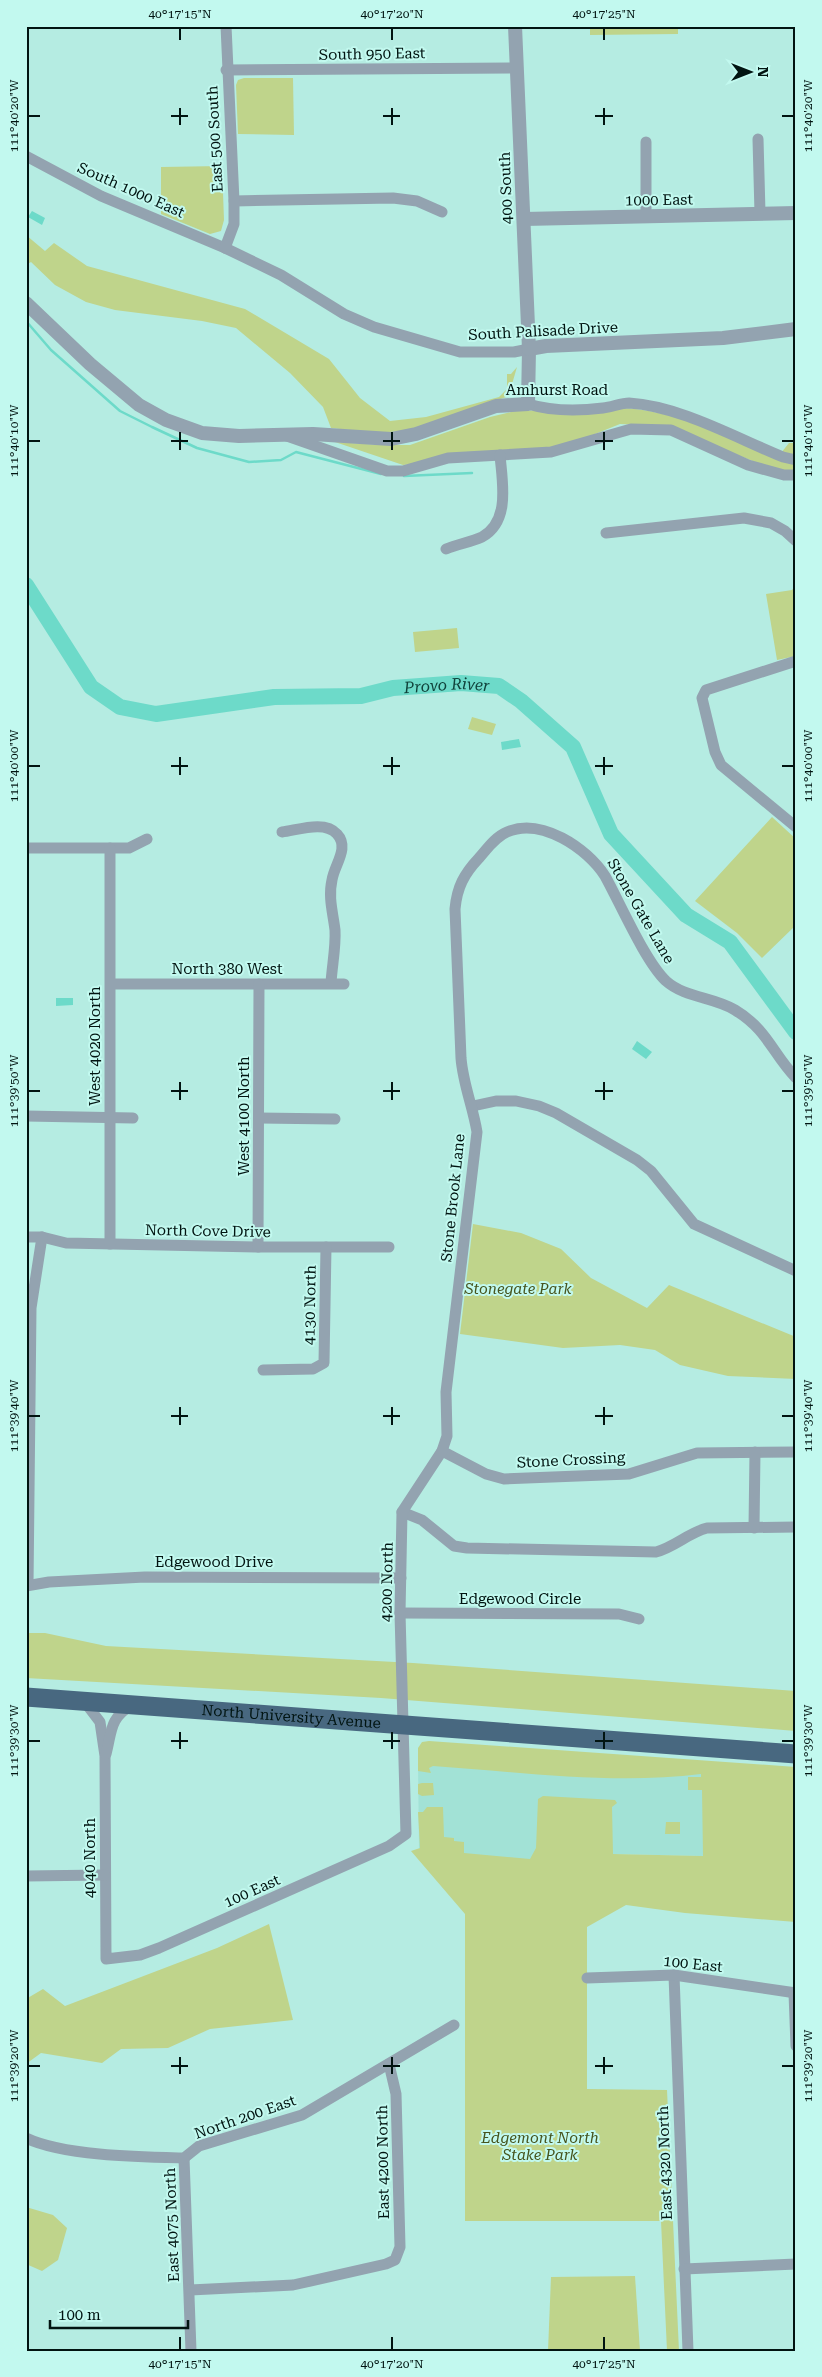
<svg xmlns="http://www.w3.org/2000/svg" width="822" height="2377" font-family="'Roboto Serif',serif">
<rect width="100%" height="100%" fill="#b5ece2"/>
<polygon fill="#a2e2d6" points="418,1762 674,1768 711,1775 705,1856 612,1854 585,1872 419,1848"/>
<g fill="#bfd48b">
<polygon points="590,26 678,26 678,34 590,35"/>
<polygon points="244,78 293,78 294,135 238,134 236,85 238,80"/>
<polygon points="222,166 224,220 221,231 210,234 161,214 161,167"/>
<polygon points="26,235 45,251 54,243 87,266 245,309 329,359 360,398 390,421 426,417 499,397 507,389 507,374 511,374 517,367 510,391 506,397 413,430 378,433 331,428 323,407 290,373 236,328 202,321 115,310 86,302 55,285 31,262 26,265"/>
<path d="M621 408C676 410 727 437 777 458L789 443H796V471H784L755 462 667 426 620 424 560 448 403 465 335 442 381 445H410L490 417 515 411Z"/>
<polygon points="796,585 796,656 777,660 766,594 792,590"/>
<polygon points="457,628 459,648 415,652 413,632"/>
<polygon points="472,717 496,724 492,735 468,729"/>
<polygon points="772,817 796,839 796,925 762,958 737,933 695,901"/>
<polygon points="473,1224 521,1233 561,1249 591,1278 647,1308 669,1285 796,1337 796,1379 728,1376 680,1365 655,1350 620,1345 563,1348 460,1334"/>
<polygon points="26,1633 45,1633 106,1646 413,1663 796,1691 796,1731 381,1698 26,1678"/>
<path d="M429 1741 796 1767V1922L685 1913 626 1905 587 1927V2089L667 2090 679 2351H667L661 2221H465V1914L411 1851 420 1848 418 1812H423L427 1807H443L444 1837 454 1838V1841L464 1842V1853L530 1859 536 1848 538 1799 543 1796 615 1800 617 1803 612 1807 613 1854 703 1856 702 1790H688V1777H701V1774C613 1785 522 1772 433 1766L429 1768 431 1773 418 1771V1748L422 1742Z"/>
<polygon points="422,1783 433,1783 434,1795 422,1796 418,1794 418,1784"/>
<polygon points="666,1822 680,1822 680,1834 665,1834"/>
<polygon points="269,1924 293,2020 210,2029 168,2048 121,2049 102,2063 41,2053 26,2064 26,1999 43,1989 65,2006 217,1948"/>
<polygon points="26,2207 53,2215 67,2228 58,2260 42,2271 26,2264"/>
<polygon points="635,2276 640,2351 548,2351 551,2277"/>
</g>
<g fill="#6ddac9">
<polygon points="32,211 45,218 42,225 28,217"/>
<polygon points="519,739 521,747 502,750 501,742"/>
<polygon points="56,998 73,998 73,1005 56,1006"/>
<polygon points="637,1041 652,1052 646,1059 632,1049"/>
</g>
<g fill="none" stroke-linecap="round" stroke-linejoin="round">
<g stroke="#6ddac9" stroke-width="2.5">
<polyline points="26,321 51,350 120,411 152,427 197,448 249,462 281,460 296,452 381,474"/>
<polyline points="404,476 472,473"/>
</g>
<path stroke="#6ddac9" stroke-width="16" id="s1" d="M26 585 91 687 120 707 156 714 274 697 361 696 393 688 461 683 499 686 521 701 573 747 611 834 686 915 730 942 796 1032"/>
<g stroke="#93a3b0" stroke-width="11">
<polyline points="226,70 517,68"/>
<polyline points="758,139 760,213"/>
<polyline points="646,142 646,216"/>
<polyline points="26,156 101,196 225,248 281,275 344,314 374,327 460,352 514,352 529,349"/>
<polyline points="234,201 393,198 417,201 442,212"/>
<polyline points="225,248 234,224 234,201 226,26"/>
<path d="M528 404C551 411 579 411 603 408 612 407 621 403 629 403 680 406 736 438 783 457L796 460"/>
<polyline points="287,436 387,471 403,471 448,458 551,452 631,429 671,430 748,465 784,475 796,475"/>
<polyline points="606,533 744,518 771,523 785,531 796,541"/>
<path d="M446 549C458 544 471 542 482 537 511 521 502 481 500 455"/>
<polyline points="796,661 706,690 702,698 715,752 721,765 796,827"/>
<path d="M282 832C298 830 325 820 337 834 350 848 334 865 332 880 328 897 333 913 335 930 336 947 332 966 331 983"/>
<polyline points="26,848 129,848 147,839"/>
<polyline points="111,984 344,984"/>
<polyline points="473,1106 496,1101 516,1101 539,1106 556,1113 637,1160 651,1171 694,1224 796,1271"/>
<polyline points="26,1116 133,1118"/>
<polyline points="259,1118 335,1119"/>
<polyline points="26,1237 42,1237 66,1243 258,1247 389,1247"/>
<polyline points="110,1244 110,848"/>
<polyline points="258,1247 259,984"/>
<polyline points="263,1370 313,1369 324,1363 326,1247"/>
<polyline points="442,1451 486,1474 504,1479 629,1474 697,1453 796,1452"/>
<path d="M402 1512 422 1520 454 1546 467 1548 656 1552C675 1547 688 1533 707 1528L796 1527"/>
<polyline points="754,1528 755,1452"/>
<polyline points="28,1585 31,1308 42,1237"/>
<polyline points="26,1586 49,1582 145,1577 401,1578"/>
<polyline points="400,1613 619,1614 639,1619"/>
<path d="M84 1701 100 1722 105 1756 106 1959 140 1955 159 1948 389 1846 406 1834 400 1613 402 1512 442 1451 447 1436 446 1392 477 1132C473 1107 463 1084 461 1058L455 909C457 887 464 874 479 858 487 849 495 837 507 832 541 817 587 848 605 876 620 903 645 961 666 981 685 998 714 997 735 1010 768 1030 772 1053 796 1078"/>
<path d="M106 1754C112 1732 109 1718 132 1705"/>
<polyline points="26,1876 105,1875"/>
<polyline points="674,1975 688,2351"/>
<polyline points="587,1978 674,1975 796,1993"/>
<polyline points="794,1993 796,2046"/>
<path d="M26 2138C64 2156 141 2157 184 2158L199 2146 302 2115 454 2025"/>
<polyline points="184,2158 191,2351"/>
<polyline points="684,2269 796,2264"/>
<polyline points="190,2290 293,2285 386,2264 395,2260 400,2247 396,2094 389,2064"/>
</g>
<g stroke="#93a3b0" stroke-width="14">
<polyline points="524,219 796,213"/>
<polyline points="26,303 90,364 139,405 166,420 202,433 239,436 313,434 391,439 416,434 496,406 528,404 529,349 515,26"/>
<polyline points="529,349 546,346 723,338 796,329"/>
</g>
<path stroke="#486880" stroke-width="19" id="s2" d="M26 1697 796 1754"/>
</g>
<path fill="none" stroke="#011411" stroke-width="2" d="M180 28V40M392 28V40M604 28V40M180 108V125M392 108V125M604 108V125M28 116H40M171 116H188M383 116H400M595 116H613M782 116H794M180 432V450M392 432V450M604 432V450M28 441H40M171 441H188M383 441H400M595 441H613M782 441H794M180 757V775M392 757V775M604 757V775M28 766H40M171 766H188M383 766H400M595 766H613M782 766H794M180 1082V1100M392 1082V1100M604 1082V1100M28 1091H40M171 1091H188M383 1091H400M595 1091H613M782 1091H794M180 1407V1425M392 1407V1425M604 1407V1425M28 1416H40M171 1416H188M383 1416H400M595 1416H613M782 1416H794M180 1732V1749M392 1732V1749M604 1732V1749M28 1741H40M171 1741H188M383 1741H400M595 1741H613M782 1741H794M180 2057V2074M392 2057V2074M604 2057V2074M28 2066H40M171 2066H188M383 2066H400M595 2066H613M782 2066H794M180 2337V2350M392 2337V2350M604 2337V2350"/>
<g text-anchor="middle" stroke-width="4" stroke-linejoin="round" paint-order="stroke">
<g font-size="15" fill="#011411" stroke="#c2f9ef">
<text transform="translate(372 54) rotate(-1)" y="5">South 950 East</text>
<text transform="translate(215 139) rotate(-93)" y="5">East 500 South</text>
<text transform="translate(506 188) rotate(-92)" y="5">400 South</text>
<text transform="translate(131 190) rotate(24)" y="5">South 1000 East</text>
<text transform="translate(659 200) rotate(-1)" y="5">1000 East</text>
<text transform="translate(543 331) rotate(-3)" y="5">South Palisade Drive</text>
<text x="557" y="395">Amhurst Road</text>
<text transform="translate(641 911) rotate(60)" y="5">Stone Gate Lane</text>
<text x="227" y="974">North 380 West</text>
<text transform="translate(95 1046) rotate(-90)" y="5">West 4020 North</text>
<text transform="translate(244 1116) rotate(-90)" y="5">West 4100 North</text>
<text transform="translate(453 1198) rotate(-84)" y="5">Stone Brook Lane</text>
<text transform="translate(208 1231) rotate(1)" y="5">North Cove Drive</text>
<text transform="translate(310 1305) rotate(-89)" y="5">4130 North</text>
<text transform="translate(571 1460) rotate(-3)" y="5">Stone Crossing</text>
<text x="214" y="1567">Edgewood Drive</text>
<text transform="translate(387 1582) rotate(-89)" y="5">4200 North</text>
<text x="520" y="1604">Edgewood Circle</text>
<text dy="5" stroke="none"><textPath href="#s2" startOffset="266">North University Avenue</textPath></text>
<text transform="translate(90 1858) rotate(-90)" y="5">4040 North</text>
<text transform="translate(252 1891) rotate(-24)" y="5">100 East</text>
<text transform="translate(693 1964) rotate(6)" y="5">100 East</text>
<text transform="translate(245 2117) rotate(-19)" y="5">North 200 East</text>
<text transform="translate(383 2162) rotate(-91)" y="5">East 4200 North</text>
<text transform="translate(665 2163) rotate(-92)" y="5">East 4320 North</text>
<text transform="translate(172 2225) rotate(-92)" y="5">East 4075 North</text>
</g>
<g font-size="15" font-style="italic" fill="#46541d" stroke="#c2f9ef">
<text x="518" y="1294">Stonegate Park</text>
<text x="540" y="2143">Edgemont North<tspan x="540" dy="17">Stake Park</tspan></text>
</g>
<g font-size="16" font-style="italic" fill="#10423b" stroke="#c2f9ef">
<text dy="6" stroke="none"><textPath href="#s1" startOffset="486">Provo River</textPath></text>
</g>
</g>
<rect width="822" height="2377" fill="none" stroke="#c2f9ef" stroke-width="55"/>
<g transform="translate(750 72) rotate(90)" stroke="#c2f9ef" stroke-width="4" paint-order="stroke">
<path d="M0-4L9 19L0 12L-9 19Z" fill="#011411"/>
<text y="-8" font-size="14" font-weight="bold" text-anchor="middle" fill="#011411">N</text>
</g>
<path d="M50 2320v8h138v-8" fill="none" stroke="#011411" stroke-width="2.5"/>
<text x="58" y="2320" font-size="15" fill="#011411" stroke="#c2f9ef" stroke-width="4" paint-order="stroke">100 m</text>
<rect x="28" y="28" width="766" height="2322" fill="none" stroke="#011411" stroke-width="2"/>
<g font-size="12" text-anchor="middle" fill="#011411">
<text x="180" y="18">40°17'15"N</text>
<text x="392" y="18">40°17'20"N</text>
<text x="604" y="18">40°17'25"N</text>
<text transform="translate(808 116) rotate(-90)" y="4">111°40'20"W</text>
<text transform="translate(14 116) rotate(-90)" y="4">111°40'20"W</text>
<text transform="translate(808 441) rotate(-90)" y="4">111°40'10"W</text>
<text transform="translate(14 441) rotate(-90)" y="4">111°40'10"W</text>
<text transform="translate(14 766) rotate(-90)" y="4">111°40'00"W</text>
<text transform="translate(808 766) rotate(-90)" y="4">111°40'00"W</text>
<text transform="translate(808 1091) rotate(-90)" y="4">111°39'50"W</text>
<text transform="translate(14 1091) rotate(-90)" y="4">111°39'50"W</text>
<text transform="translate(14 1416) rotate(-90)" y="4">111°39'40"W</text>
<text transform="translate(808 1416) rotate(-90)" y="4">111°39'40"W</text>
<text transform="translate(14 1741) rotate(-90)" y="4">111°39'30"W</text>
<text transform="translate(808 1741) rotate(-90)" y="4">111°39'30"W</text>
<text transform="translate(14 2066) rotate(-90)" y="4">111°39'20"W</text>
<text transform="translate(808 2066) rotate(-90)" y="4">111°39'20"W</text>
<text x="180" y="2368">40°17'15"N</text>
<text x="392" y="2368">40°17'20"N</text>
<text x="604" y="2368">40°17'25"N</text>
</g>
</svg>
